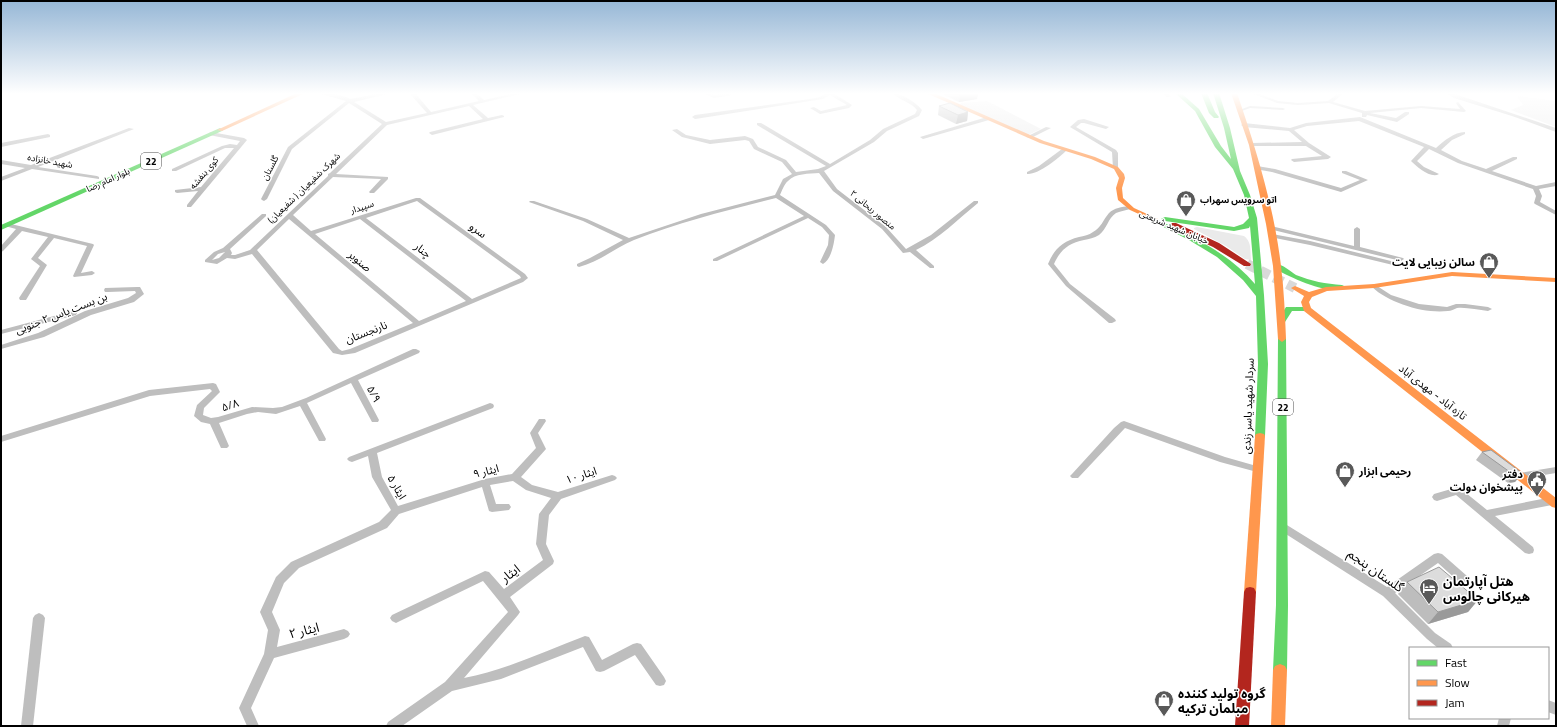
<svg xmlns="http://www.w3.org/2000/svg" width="1557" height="727" font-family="'Titillium Web','Noto Sans Arabic',sans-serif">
<rect width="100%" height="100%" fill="#fff"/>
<g fill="#eaeaea">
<polygon points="1517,96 1556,101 1556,127 1511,110 1523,105"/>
<polygon points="987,101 1041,129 1028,135 960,105 961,103"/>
<path d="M1197 227 1244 236C1252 242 1250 251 1251 260L1245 259 1226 246 1194 229V228Z"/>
</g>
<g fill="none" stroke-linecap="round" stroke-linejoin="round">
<polyline stroke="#d9d9d9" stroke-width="10" stroke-dasharray="10 5" stroke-linecap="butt" points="1247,264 1295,288"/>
<g fill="#bebebe" fill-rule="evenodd">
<path d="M318 93C328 93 341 94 350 99L382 93H391L354 102 386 122 427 113 411 95V93H415L431 112 479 101 471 93H476L484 100 515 93H524L473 105 488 118 502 115 504 116V117L432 135 429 133 430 132 483 119 469 106 387 125 336 174 388 177V179L374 193H370L369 192 381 179 333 177 293 215 311 231 416 198H420L525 274 528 278 523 282 355 353 342 355 333 353 252 254 235 259 227 258 217 264 205 262V260L214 252 223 248 262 214H266V216L230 249 232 253 231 255H235L250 250 328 176V174L330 173 382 124 349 103 292 149 267 199 264 201 262 200 261 199 288 147 346 101ZM417 201 520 276 521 278 472 299 366 218ZM289 219 413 323 350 349 342 351 339 349 257 250ZM360 219 466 301 419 321 315 234ZM225 252 219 258 212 260 218 254Z"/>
<path d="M703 93C708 93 712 95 716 95 722 95 728 93 733 95L714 98Z"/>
<polygon points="826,93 833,93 852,105 849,108 820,114 810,108 814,107 821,111 847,105 830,95 823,99 810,101 695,119 692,117 695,115 810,99 820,97"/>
<path d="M893 93C901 93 917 103 922 110L919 116 887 131 874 142 824 171 837 189 886 227 906 249 931 235 974 201H978V203C958 219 939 239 916 250L934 266V268H930L910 252 903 253 882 229 833 191 819 173C809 174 795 173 788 181 784 184 782 191 780 195L826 225 835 235C834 244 831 260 823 264L820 262 828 245 829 235 822 227 808 218 717 261H713V259L804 216 776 198C728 210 680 222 634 240 615 248 599 262 579 267L577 266V264L590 258 623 240 583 221 529 202 530 201H534L587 219 629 238 701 214 775 195 783 179 792 174 782 162 754 149 749 141 745 140 710 144 682 137 672 130 677 129 686 135 710 140 745 136 753 139 758 147 786 160 796 172 818 169 826 166 757 125V123H761L830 164 870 140 883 129 915 114 917 110C911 102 900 101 893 93Z"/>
<polygon points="1161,93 1167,93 1171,96 1167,97"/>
<polygon points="1251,93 1257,93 1278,101 1298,103 1328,101 1339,93 1344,93 1333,102 1365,111 1421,106 1460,109 1456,103 1458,102 1466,111 1464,112 1421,108 1370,113 1396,118 1405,112 1409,112 1409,114 1397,122 1367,115 1366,117 1362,117 1362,113 1329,103 1298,105 1277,103"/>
<polygon points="1446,93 1452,93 1556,128 1556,132 1512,116 1454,98"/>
<polygon points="1250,106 1283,108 1285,109 1283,110 1250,108 1239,112 1237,111"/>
<polygon points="987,117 990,119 989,120 923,139 920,137"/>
<path d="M1360 117 1436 148C1444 141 1454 132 1465 132V134L1452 140 1441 150 1462 161 1486 169 1513 157H1517V159L1492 171 1536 186 1556 182V186L1539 189 1542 196 1540 202 1556 211V215L1535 204 1534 203 1536 196 1533 189 1458 163 1429 149 1417 161 1424 167 1439 174C1431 179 1417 167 1411 161L1424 147 1359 121 1307 126 1294 130 1309 143 1331 157 1328 159 1294 162 1291 160 1292 159 1322 156 1306 146H1250V144L1252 143 1302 142 1289 131 1244 127 1241 125 1244 123 1290 128 1306 123Z"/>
<polygon points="1084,119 1109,127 1106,129 1084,123 1081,123 1076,127 1116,150 1118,153 1118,169 1113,168 1112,152 1070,127 1078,120"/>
<polygon points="1046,127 1051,128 1031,138 1026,137"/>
<polygon points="129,128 134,129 38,167 97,176 99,177 99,179 32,169 1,181 1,177 25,168 1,164 1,160 31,165"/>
<polygon points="211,132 244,138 247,140 191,207 187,207 187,205 198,191 177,193 175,192 175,190 201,187 234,148 225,148 176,171 172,171 172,169 222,146 230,144 237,145 240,141 209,135 209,133"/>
<polygon points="48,134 50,135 50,137 1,147 1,143"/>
<path d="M1062 149 1067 150C1059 158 1038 175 1027 174V172L1039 166Z"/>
<polygon points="1257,166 1275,169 1341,188 1360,180 1342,173 1342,171 1346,171 1368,180 1341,192 1272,172 1255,169 1255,167"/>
<path d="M1129 206 1132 208 1131 209C1126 210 1121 211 1116 213 1108 218 1107 229 1099 235 1094 238 1089 239 1084 240 1069 243 1060 250 1054 264L1070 284 1115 319 1116 321 1112 323H1109L1066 286 1048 264C1054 249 1063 241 1079 237 1084 236 1089 235 1093 232 1101 228 1103 220 1109 213 1114 208 1122 207 1129 206Z"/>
<polygon points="7,223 93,244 94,245 81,273 92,271 95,273 92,275 74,277 73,276 87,246 54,238 38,258 47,265 26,300 20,300 19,298 40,266 31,259 48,237 22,231 3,251 1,252 1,246 16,229 5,226 4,225"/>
<polygon points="1271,226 1354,246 1354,229 1357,227 1360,229 1360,247 1403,258 1404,259 1401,261 1269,229 1268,228"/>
<polygon points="1272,234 1310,241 1395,262 1396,263 1393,265 1310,245 1270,237 1269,236"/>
<path d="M1374 284 1391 295 1419 304 1447 307 1456 304H1465L1488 307 1492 309 1488 311C1478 310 1466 307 1457 308 1454 309 1451 311 1448 311 1424 314 1389 303 1372 287L1370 286Z"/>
<polygon points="137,287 140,287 144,294 134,302 91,315 44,337 1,349 1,345 38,333 85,311 128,298 136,293 135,291 108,292 105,292 104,290 105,288"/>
<polygon points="73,311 76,311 77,313 76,315 1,334 1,330"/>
<polygon points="413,349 416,349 420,351 419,353 358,380 379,420 378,422 372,422 351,383 307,403 326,439 325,441 319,441 318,439 300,406 276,414 258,412 247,414 219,423 229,446 227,448 221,448 210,424 201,422 194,416 197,405 212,391 210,389 150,396 1,442 1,436 149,390 213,383 216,384 220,392 204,408 203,415 211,418 218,417 252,407 273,408 282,407 306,398"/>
<path d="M490 403 493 404 494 406 493 408 377 453 382 477 398 506 485 479 512 474 536 448 530 433 539 419H545L546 421 538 433 546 449 521 477 532 485 558 492 612 475 615 476 617 478 615 480 561 499 549 515 546 544 554 561 553 564 510 597 520 612 518 615 464 678C506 670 545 651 585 636L589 637 602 660 633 644 637 643 641 644 664 677 666 681 664 685 660 686 656 685 635 655 604 671 600 672 596 671 583 647 501 679 452 691 402 726H386L388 722 445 682 508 612 483 581 400 621 396 623 392 621 390 618 392 615 485 571 489 572 504 589 543 560 536 544 539 514 551 498 526 490 513 481 490 485 496 504H509L511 507 509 510 492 512 489 511 482 487 399 514 387 528 299 568 284 583 272 612 280 630 277 647 344 629 348 631 350 634 348 637 344 639 274 658 251 708 259 726H247L239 708 264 654 268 630 260 612 276 577 291 562 379 522 391 510 372 477 368 456 352 462 349 461 347 459 349 457Z"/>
<polygon points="1124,421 1225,457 1260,467 1262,469 1260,471 1257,472 1220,462 1125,428 1078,478 1072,478 1070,476 1072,474 1114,428 1121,422"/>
<polygon points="1556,467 1556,473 1520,479 1517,478 1515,476 1517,474 1520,473"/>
<polygon points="1458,487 1461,489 1487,510 1552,497 1555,498 1555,504 1552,505 1495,516 1533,547 1534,550 1533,553 1529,554 1525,553 1456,495 1437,501 1434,500 1432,497 1434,494"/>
<polygon points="1282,522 1387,587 1434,554 1438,553 1442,554 1467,576 1468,579 1467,582 1463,583 1459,582 1438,563 1395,593 1435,633 1451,644 1453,648 1438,648 1427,639 1383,596 1278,529 1277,526 1278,523"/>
<polygon points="39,613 43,615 45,618 33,726 21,726 33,618 35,615"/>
<polygon points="1548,700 1556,703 1556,715 1548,712"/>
<polygon points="1499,718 1511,718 1509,726 1497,726"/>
</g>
<g fill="#63d668" fill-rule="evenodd">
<path d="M1175 93H1181L1199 109 1221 146 1231 159 1224 128 1213 93H1219L1230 128 1240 171 1250 195 1257 218 1264 295 1268 364 1265 436 1264 438H1256L1255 436 1258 364 1256 296 1243 280 1217 257 1189 240 1140 215 1143 213 1145 214C1185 233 1226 250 1255 284L1250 226 1249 228 1234 231 1165 221 1161 219 1165 217 1234 227 1243 224 1249 218 1244 195 1233 169 1215 147 1195 111Z"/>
<polygon points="1201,93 1207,93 1215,112 1219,117 1218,118 1214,118 1209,113"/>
<polygon points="220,128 223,130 222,131 1,230 1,225"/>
<path d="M1274 264C1282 263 1290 271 1296 275 1311 281 1326 284 1342 285L1346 287C1333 298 1287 276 1274 268Z"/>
<polygon points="1286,307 1307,307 1311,309 1307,311 1292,311 1285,322 1279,322 1278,320"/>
<polygon points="1282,336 1286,339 1288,605 1287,670 1285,674 1280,676 1275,674 1273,670 1276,605 1278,339"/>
</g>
<g fill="#ff974d" fill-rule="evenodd">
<polygon points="297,93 305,93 222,131 217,130"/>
<polygon points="926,93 934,93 1044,141 1095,157 1118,167 1124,174 1125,178 1122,188 1123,198 1134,208 1158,219 1154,221 1152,220 1130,210 1118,200 1116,188 1119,178 1114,169 1091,159 1040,143"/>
<path d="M1231 93H1237C1256 149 1274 207 1281 266 1284 290 1285 315 1286 339L1282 342 1278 339 1273 266 1266 224 1249 145Z"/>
<polygon points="1452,272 1556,278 1556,282 1452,276 1374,288 1327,291 1312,297 1309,302 1311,308 1556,498 1556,508 1552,507 1304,311 1301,302 1304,296 1291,288 1295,286 1309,292 1326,287 1374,284"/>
<polygon points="1260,433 1264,434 1265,436 1256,592 1254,596 1250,597 1246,596 1244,592 1255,436 1256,434"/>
<polygon points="1280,664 1285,666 1287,670 1285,726 1271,726 1273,670 1275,666"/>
</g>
<g fill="#b3261e" fill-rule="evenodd">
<polygon points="1170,223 1176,223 1219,243 1251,264 1250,266 1244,266 1213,247 1170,227"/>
<polygon points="1250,587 1254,588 1256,592 1249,726 1235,726 1244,592 1246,588"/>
</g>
</g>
<g fill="#bdbdbd">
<polygon points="942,93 978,93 977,99 959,102 942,94"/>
<polygon points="939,106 968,112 967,121 956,124 938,115"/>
<polygon points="1482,452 1522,473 1515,482 1508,483 1476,460"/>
<polygon points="1407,582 1478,600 1468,612 1428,624 1398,594"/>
</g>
<g fill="#9a9a9a">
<polygon points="960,93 978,93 977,99 959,102"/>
<polygon points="968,112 967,121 956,124 958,115"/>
<polygon points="1522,473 1515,482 1508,483 1514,475"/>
<polygon points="1478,600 1468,612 1428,624 1438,612"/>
</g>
<g fill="#dcdcdc" stroke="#9a9a9a">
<polygon points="950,103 968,112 958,115 939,106"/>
<polygon points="1491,450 1522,473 1514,475 1482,452"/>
<polygon points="1439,567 1478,600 1438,612 1407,582"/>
</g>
<linearGradient id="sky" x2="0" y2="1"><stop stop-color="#96b7d6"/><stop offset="0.48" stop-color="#fff"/><stop offset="1" stop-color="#fff" stop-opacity="0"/></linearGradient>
<rect width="1557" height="195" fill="url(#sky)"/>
<defs>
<symbol id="shop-pin" viewBox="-11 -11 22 30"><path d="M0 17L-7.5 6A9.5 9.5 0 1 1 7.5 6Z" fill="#595959" stroke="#fff"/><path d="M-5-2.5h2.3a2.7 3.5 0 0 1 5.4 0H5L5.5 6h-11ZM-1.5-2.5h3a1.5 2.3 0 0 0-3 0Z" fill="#fff"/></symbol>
<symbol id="civic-pin" viewBox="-11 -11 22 30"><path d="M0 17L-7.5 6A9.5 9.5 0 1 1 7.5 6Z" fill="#595959" stroke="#fff"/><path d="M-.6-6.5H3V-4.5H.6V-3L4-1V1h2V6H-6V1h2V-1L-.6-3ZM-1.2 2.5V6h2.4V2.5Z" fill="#fff"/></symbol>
<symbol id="hotel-pin" viewBox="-11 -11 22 30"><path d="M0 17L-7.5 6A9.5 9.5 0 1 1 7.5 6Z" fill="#595959" stroke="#fff"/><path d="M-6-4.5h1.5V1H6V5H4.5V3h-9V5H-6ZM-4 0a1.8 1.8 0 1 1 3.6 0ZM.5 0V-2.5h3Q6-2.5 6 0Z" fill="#fff"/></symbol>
</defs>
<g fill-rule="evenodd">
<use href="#shop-pin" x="1175" y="189" width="22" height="30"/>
<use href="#shop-pin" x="1478" y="251" width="22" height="30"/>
<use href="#shop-pin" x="1334" y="460" width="22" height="30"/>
<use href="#civic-pin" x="1526" y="469" width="22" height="30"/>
<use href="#hotel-pin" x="1418" y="577" width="22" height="30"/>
<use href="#shop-pin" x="1153" y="689" width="22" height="30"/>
</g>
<g text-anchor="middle" stroke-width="3" stroke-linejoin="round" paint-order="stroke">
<g font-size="9" fill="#000" stroke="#fff">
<text transform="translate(50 161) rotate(10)" y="3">شهید خانزاده</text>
<text transform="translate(270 168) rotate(-63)" y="3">گلستان</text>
<text transform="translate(204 173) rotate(-50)" y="3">کوی بنفشه</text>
<text transform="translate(108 180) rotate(-24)" y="3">بلوار امام رضا</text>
<text transform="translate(304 188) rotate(-44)" y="3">شهرک شفیعیان ( شفیعیان)</text>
<text transform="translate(362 207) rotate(-18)" y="3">سپیدار</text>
<text transform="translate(873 210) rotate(40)" y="3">منصور ریحانی ۲</text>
<text transform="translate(1174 227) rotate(23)" y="3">خیابان شهید شریعتی</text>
</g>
<g font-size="9" font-weight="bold" fill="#000" stroke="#fff" text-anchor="start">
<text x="1200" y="203">اتو سرویس سهراب</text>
</g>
<g fill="#fff" stroke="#4c4c4c" stroke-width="1">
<rect x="141" y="153" width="20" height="16" rx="3"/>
<rect x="1273" y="399" width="20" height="16" rx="3"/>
</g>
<g font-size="10" font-weight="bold" fill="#000">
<text x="151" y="165">22</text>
<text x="1283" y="411">22</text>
</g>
<g font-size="11" fill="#000" stroke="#fff">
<text transform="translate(478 230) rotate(36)" y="4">سرو</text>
<text transform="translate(423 250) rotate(38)" y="4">چنار</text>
<text transform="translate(360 261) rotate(40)" y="4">صنوبر</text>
<text transform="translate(61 313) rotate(-21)" y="4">بن بست یاس ۲ جنوبی</text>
<text transform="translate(366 332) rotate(-21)" y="4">نارنجستان</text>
<text transform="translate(1433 392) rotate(38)" y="4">تازه آباد - مهدی آباد</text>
<text transform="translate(374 394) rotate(62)" y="4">۵/۹</text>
<text transform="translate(230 405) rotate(-18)" y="4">۵/۸</text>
<text transform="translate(1248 406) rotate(-88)" y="4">سردار شهید یاسر زندی</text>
<text transform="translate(486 471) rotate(-14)" y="4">ایثار ۹</text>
<text transform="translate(581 475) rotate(-18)" y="4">ایثار ۱۰</text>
<text transform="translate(397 487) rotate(60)" y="4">ایثار ۵</text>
</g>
<g font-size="11" font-weight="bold" fill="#000" stroke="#fff" text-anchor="end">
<text x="1475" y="266">سالن زیبایی لایت</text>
<text x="1359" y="475" text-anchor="start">رحیمی ابزار</text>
<text x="1523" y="478">دفتر<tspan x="1523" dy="13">پیشخوان دولت</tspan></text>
</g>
<g font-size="13" fill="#000" stroke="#fff">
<text transform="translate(1376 570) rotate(35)" y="5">گلستان پنجم</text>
<text transform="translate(510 573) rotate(-37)" y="5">ایثار</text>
<text transform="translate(304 630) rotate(-14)" y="5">ایثار ۲</text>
</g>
<g font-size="13" font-weight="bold" fill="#000" stroke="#fff" text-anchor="start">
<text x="1443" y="586">هتل آپارتمان<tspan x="1443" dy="15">هیرکانی چالوس</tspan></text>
<text x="1178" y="698">گروه تولید کننده<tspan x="1178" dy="15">مبلمان ترکیه</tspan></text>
</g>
</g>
<rect width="1557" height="727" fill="none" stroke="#000000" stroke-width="4"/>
<rect x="1409" y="647" width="140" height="72" fill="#ffffff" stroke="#999999"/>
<rect x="1417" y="660" width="20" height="6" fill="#63d668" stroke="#999999"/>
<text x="1445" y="667" font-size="12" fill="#000000">Fast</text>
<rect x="1417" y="680" width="20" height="6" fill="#ff974d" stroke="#999999"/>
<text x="1445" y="687" font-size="12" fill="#000000">Slow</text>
<rect x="1417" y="700" width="20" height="6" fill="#b3261e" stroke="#999999"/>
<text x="1445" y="707" font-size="12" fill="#000000">Jam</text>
</svg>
